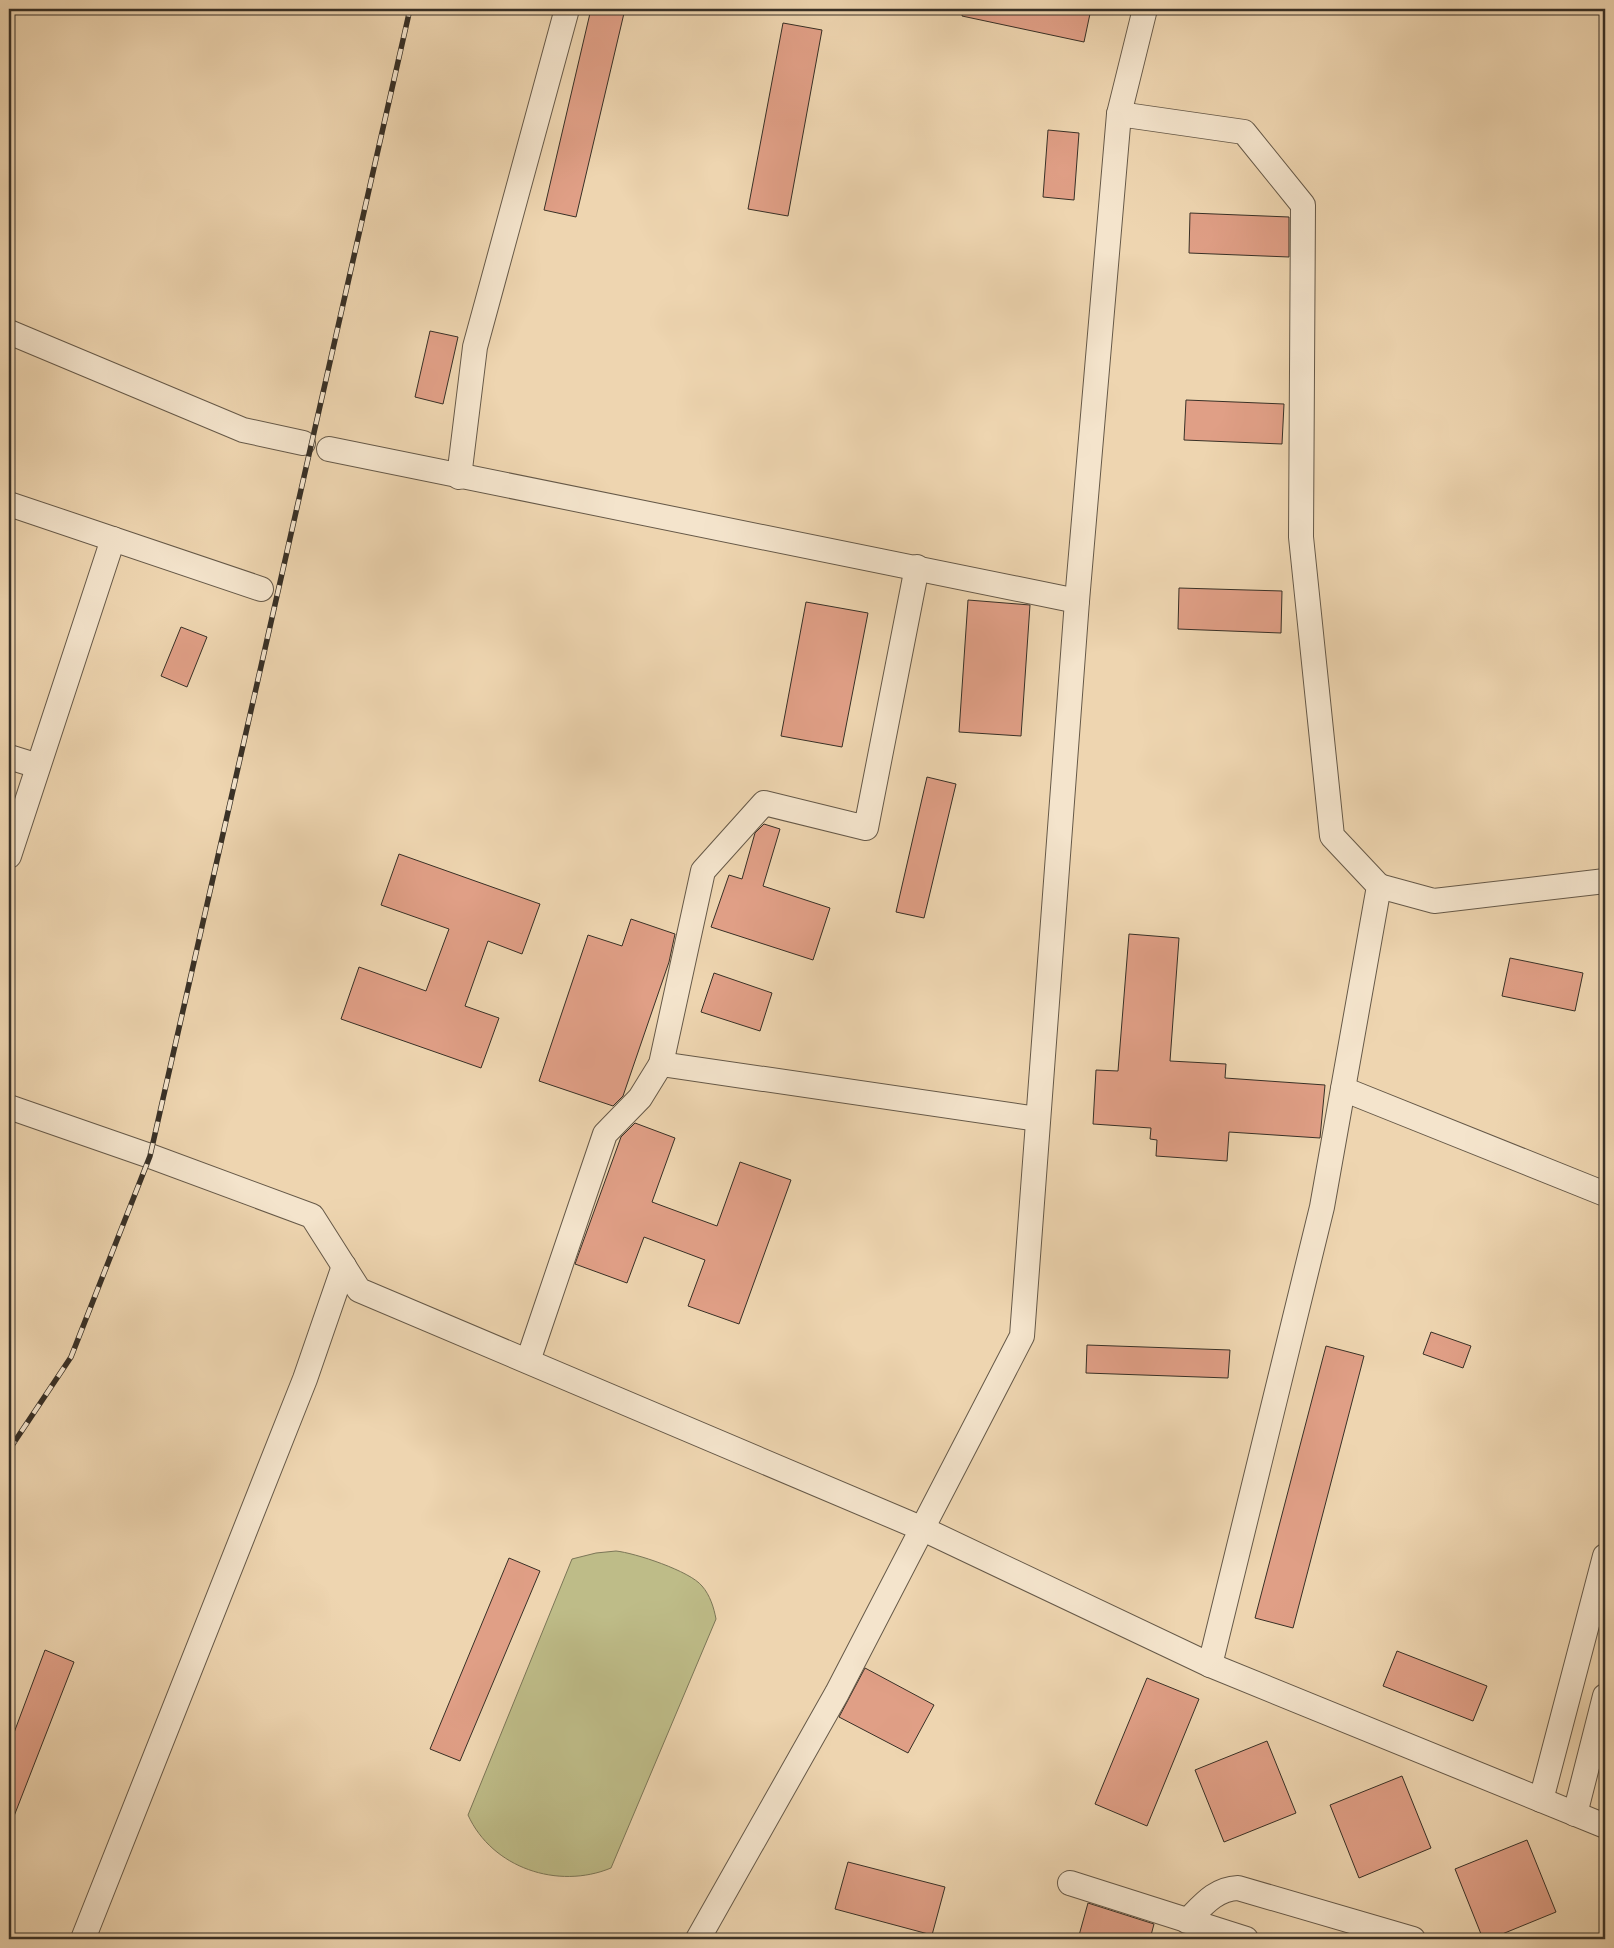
<svg xmlns="http://www.w3.org/2000/svg" width="1614" height="1948" font-family="'IM FELL French Canon',serif">
<rect width="100%" height="100%" fill="#eed5b0"/>
<filter id="stains"><feTurbulence type="fractalNoise" baseFrequency=".004" numOctaves="4"/><feColorMatrix values="0 0 0 0 .2 0 0 0 0 .09 0 0 0 0 .02 0 0 0 .5 -.17"/></filter>
<radialGradient id="worn" r=".72"><stop offset=".6" stop-color="#630" stop-opacity="0"/><stop offset="1" stop-color="#630" stop-opacity=".3"/></radialGradient>
<path fill="#bebc88" stroke="#7b7657" d="M616 1551C635 1553 690 1571 702 1586 710 1595 714 1608 716 1619L611 1868C558 1890 492 1868 468 1815L572 1559 596 1553Z"/>
<g fill="#e09f86" stroke="#383026">
<polygon points="591,9 625,9 576,217 544,210"/>
<polygon points="963,9 1091,9 1084,42 962,16"/>
<polygon points="783,23 822,30 788,216 748,209"/>
<polygon points="1048,130 1079,133 1074,200 1043,197"/>
<polygon points="1190,213 1289,217 1289,257 1189,253"/>
<polygon points="430,331 458,337 443,404 415,397"/>
<polygon points="1186,400 1284,404 1282,444 1184,440"/>
<polygon points="1179,588 1282,591 1281,633 1178,629"/>
<polygon points="968,600 1030,605 1021,736 959,732"/>
<polygon points="806,602 868,613 842,747 781,736"/>
<polygon points="181,627 207,637 187,687 161,676"/>
<polygon points="927,777 956,784 924,918 896,912"/>
<polygon points="764,824 780,829 763,886 830,908 813,960 711,927 729,875 742,879 755,833"/>
<polygon points="399,854 540,904 522,954 488,941 465,1006 499,1018 481,1068 341,1019 359,967 426,991 449,929 381,905"/>
<polygon points="631,919 675,934 669,962 623,1096 613,1106 539,1081 588,935 622,946"/>
<polygon points="1129,934 1179,938 1170,1061 1226,1064 1225,1078 1325,1085 1320,1138 1229,1132 1227,1161 1156,1156 1157,1140 1150,1139 1151,1128 1093,1124 1096,1070 1118,1071"/>
<polygon points="1510,958 1583,973 1575,1011 1502,996"/>
<polygon points="714,973 772,993 760,1031 701,1012"/>
<polygon points="635,1123 675,1138 652,1202 717,1226 740,1162 791,1180 739,1324 688,1306 705,1260 644,1237 627,1283 575,1264 621,1137"/>
<polygon points="1431,1332 1471,1346 1463,1368 1423,1354"/>
<polygon points="1087,1345 1230,1350 1228,1378 1086,1373"/>
<polygon points="1326,1346 1364,1356 1293,1628 1255,1618"/>
<polygon points="509,1558 540,1571 460,1761 430,1749"/>
<polygon points="45,1650 74,1662 9,1829 9,1746"/>
<polygon points="1397,1651 1487,1686 1473,1721 1383,1686"/>
<polygon points="865,1668 934,1705 908,1753 839,1717"/>
<polygon points="1147,1678 1199,1699 1147,1826 1095,1804"/>
<polygon points="1267,1741 1296,1813 1224,1842 1195,1770"/>
<polygon points="1402,1776 1431,1848 1359,1878 1330,1805"/>
<polygon points="1527,1840 1556,1912 1490,1939 1483,1939 1455,1869"/>
<polygon points="848,1862 945,1887 932,1935 835,1909"/>
<polygon points="1088,1903 1154,1924 1150,1939 1078,1939"/>
</g>
<g fill="none" stroke-linecap="round" stroke-linejoin="round">
<defs>
<g id="street">
<polyline points="1119,114 1244,132 1303,205 1301,537 1332,836 1379,886 1322,1207 1210,1665"/>
<polyline points="9,332 243,430 303,443"/>
<polyline points="329,449 1077,601"/>
<polyline points="459,477 475,347 567,9"/>
<polyline points="9,504 261,589"/>
<polyline points="9,757 38,766"/>
<polyline points="9,856 113,539"/>
<polyline points="1379,886 1434,901 1605,881"/>
<polyline points="661,1064 1038,1119"/>
<polyline points="1343,1089 1605,1194"/>
<polyline points="9,1107 150,1156 312,1216 359,1290 923,1529 1210,1665 1605,1826"/>
<polyline points="528,1361 605,1134 640,1098 661,1064 703,871 764,803 866,828 917,567"/>
<polyline points="1541,1800 1605,1556"/>
<polyline points="1575,1814 1605,1696"/>
<polyline points="1070,1883 1246,1939"/>
<path d="M1187 1921C1203 1905 1215 1889 1238 1888L1413 1939"/>
<polyline points="83,1939 305,1379 344,1266"/>
<polyline points="698,1939 837,1693 1022,1336 1077,601 1119,114 1145,9"/>
</g>
</defs>
<use href="#street" stroke="#665948" stroke-width="26"/>
<use href="#street" stroke="#f4e4cc" stroke-width="24"/>
<defs>
<polyline id="rail" points="9,1450 71,1357 150,1156 410,9"/>
</defs>
<use href="#rail" stroke="#383026" stroke-width="5.5"/>
<use href="#rail" stroke="#f4e4cc" stroke-width="4" stroke-dasharray="11" stroke-linecap="butt"/>
</g>
<rect width="1614" height="1948" fill="none" stroke="#eed5b0" stroke-width="30"/>
<rect x="10" y="10" width="1594" height="1928" fill="none" stroke="#383026" stroke-width="2.5"/>
<rect x="15" y="15" width="1584" height="1918" fill="none" stroke="#383026"/>
<rect width="100%" height="100%" filter="url(#stains)"/>
<rect width="100%" height="100%" fill="url(#worn)"/>
</svg>
